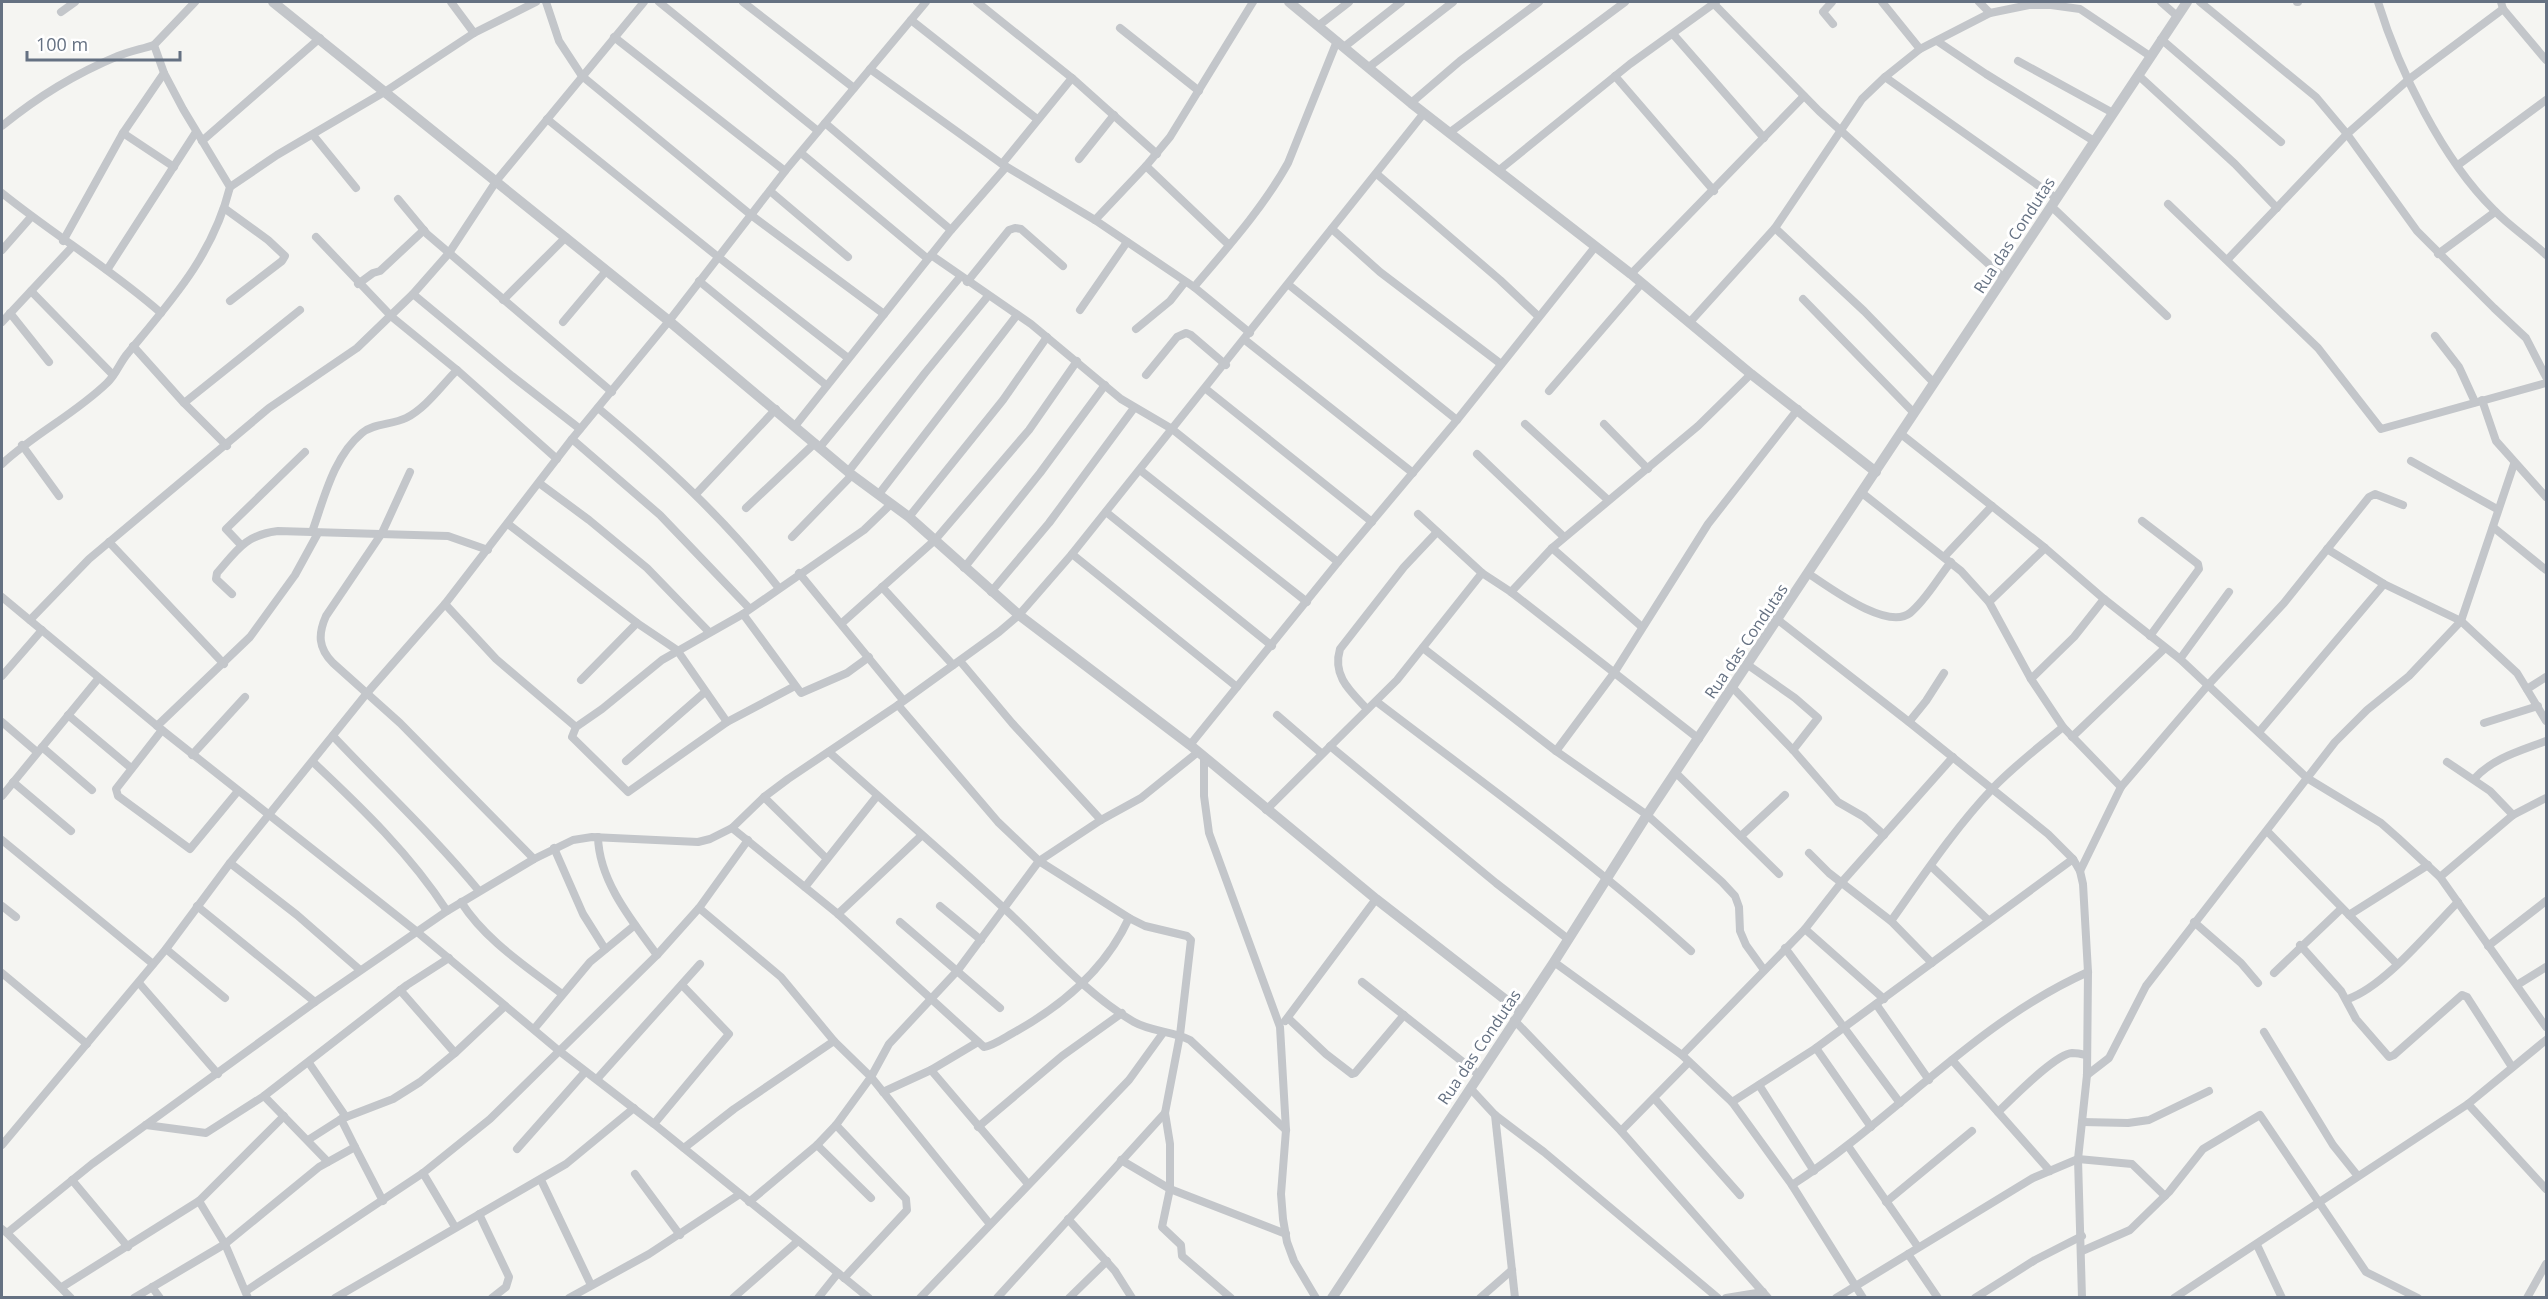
<svg xmlns="http://www.w3.org/2000/svg" width="2548" height="1299" font-family="'Open Sans',sans-serif">
<rect width="100%" height="100%" fill="#f5f5f2"/>
<g fill="none" stroke-linecap="round" stroke-linejoin="round">
<g stroke="#c3c6ca" stroke-width="8">
<polyline points="451,2 474,33"/>
<polyline points="546,2 559,41 582,76 751,215 884,314"/>
<polyline points="659,2 818,131"/>
<polyline points="743,2 854,88"/>
<polyline points="977,2 1072,78 1157,154"/>
<polyline points="1832,2 1823,12 1833,24"/>
<polyline points="1882,2 1920,49"/>
<polyline points="1979,2 1990,13"/>
<polyline points="2161,2 2177,16"/>
<polyline points="2200,2 2316,97 2347,134 2417,231 2494,308 2526,338 2546,377"/>
<polyline points="2297,2 2298,2"/>
<path d="M2378 2C2399 70 2442 159 2494 210 2510 227 2530 239 2546 255"/>
<polyline points="2501,2 2503,9 2546,60"/>
<polyline points="1714,4 1819,111 2004,278"/>
<polyline points="61,12 75,2"/>
<polyline points="911,20 1037,119"/>
<polyline points="1318,26 1349,2"/>
<polyline points="1120,28 1199,91"/>
<polyline points="1673,34 1764,138"/>
<polyline points="614,37 785,171"/>
<polyline points="2161,39 2281,142"/>
<polyline points="1937,41 1986,74 2094,141"/>
<polyline points="1344,47 1401,2"/>
<polyline points="2018,61 2113,113"/>
<polyline points="1369,67 1453,2"/>
<polyline points="870,69 1002,164 1095,220 1194,287 1250,333"/>
<polyline points="2138,75 2235,164 2277,208"/>
<polyline points="1615,76 1714,191"/>
<polyline points="1885,77 2056,198"/>
<polyline points="1411,103 1460,61 1539,2"/>
<polyline points="547,119 717,256 848,358"/>
<polyline points="825,123 951,230"/>
<path d="M2 126C36 98 77 73 118 56 130 51 142 49 154 45"/>
<polyline points="123,133 174,167"/>
<polyline points="1449,133 1625,2"/>
<polyline points="313,135 356,188"/>
<polyline points="202,141 320,38"/>
<polyline points="801,153 928,259"/>
<polyline points="1079,159 1114,115"/>
<polyline points="1002,164 1072,78"/>
<polyline points="2458,165 2546,100"/>
<polyline points="1146,166 1229,245"/>
<polyline points="1498,171 1630,64 1716,2"/>
<polyline points="1378,175 1500,280 1538,316"/>
<polyline points="230,187 277,155 386,91 474,33 536,2"/>
<polyline points="770,191 848,257"/>
<path d="M2 193C54 235 111 269 161 313"/>
<polyline points="398,199 427,234 612,392"/>
<polyline points="2168,204 2318,348 2381,429 2546,383"/>
<polyline points="2051,206 2167,316"/>
<polyline points="224,208 268,240 285,256 282,261 230,301"/>
<polyline points="1095,220 1146,166 1170,137 1253,2"/>
<polyline points="1775,228 1864,311 1934,383"/>
<polyline points="1332,229 1380,272 1501,364"/>
<polyline points="316,237 392,317 457,370 557,459"/>
<polyline points="63,241 123,133 164,73 154,45 195,2"/>
<polyline points="2,250 31,217"/>
<polyline points="2438,254 2495,212"/>
<polyline points="931,255 1031,324 1121,399 1172,429 1338,562"/>
<polyline points="2228,259 2347,134 2408,80 2503,9"/>
<polyline points="107,270 196,132"/>
<polyline points="1631,274 1804,96"/>
<polyline points="699,281 826,385"/>
<polyline points="967,282 1009,230 1015,228 1021,229 1063,266"/>
<polyline points="358,284 373,273 380,271 424,230"/>
<polyline points="1289,285 1457,420"/>
<path d="M1194 287C1227 248 1263 208 1288 163L1337 41"/>
<polyline points="31,291 113,375"/>
<polyline points="413,294 512,376 580,429"/>
<polyline points="1803,299 1914,413"/>
<polyline points="503,300 566,237"/>
<polyline points="1080,310 1127,242"/>
<polyline points="10,313 49,362"/>
<polyline points="2,322 72,247"/>
<polyline points="563,322 606,271"/>
<polyline points="1690,322 1775,228 1862,99 1885,77 1920,49 1990,13 2029,5 2051,5 2080,9 2150,56"/>
<polyline points="1136,329 1170,301 1185,282"/>
<polyline points="2435,336 2459,367 2475,402"/>
<polyline points="1245,340 1413,473"/>
<polyline points="133,346 184,403 227,446"/>
<polyline points="1146,375 1177,337 1186,333 1191,335 1226,365"/>
<polyline points="1206,389 1372,522"/>
<polyline points="1549,391 1642,283"/>
<polyline points="2482,400 2496,441 2546,497"/>
<polyline points="184,403 300,310"/>
<path d="M598 408C664 463 725 519 778 587"/>
<polyline points="1525,424 1608,500"/>
<polyline points="1604,424 1648,469"/>
<polyline points="795,426 951,230 1006,167"/>
<polyline points="1901,434 2045,548 2104,599 2180,659 2307,778 2381,823 2398,838 2440,877 2546,1027"/>
<polyline points="572,439 660,515 749,608"/>
<polyline points="22,445 59,496"/>
<polyline points="820,447 960,277"/>
<polyline points="1477,454 1564,537"/>
<polyline points="2411,461 2497,509"/>
<path d="M2 464C34 434 75 414 107 383 116 375 120 362 128 353 172 300 213 255 230 187L183 109 164 73"/>
<polyline points="1140,470 1307,602"/>
<path d="M410 472 382 533 326 616C318 634 318 648 333 663L400 723 534 859"/>
<polyline points="848,472 925,373 988,296"/>
<polyline points="539,483 589,520 647,568 709,632"/>
<polyline points="1862,493 1961,571 1989,602 2031,679 2063,727 2121,787"/>
<polyline points="696,494 776,409"/>
<polyline points="879,494 1017,315"/>
<polyline points="746,508 815,443"/>
<polyline points="1106,512 1272,646"/>
<polyline points="1418,514 1482,573 1511,592 1699,739"/>
<polyline points="909,517 1003,400 1047,337"/>
<polyline points="2142,521 2198,564 2199,569 2150,636"/>
<polyline points="508,524 637,623 677,650 727,722"/>
<polyline points="2493,527 2546,570"/>
<path d="M312 532C324 499 333 457 362 433 374 423 392 425 406 418 426 408 441 386 457 370"/>
<polyline points="792,537 852,475"/>
<polyline points="109,542 224,664"/>
<polyline points="241,545 226,529 305,452"/>
<polyline points="1552,548 1642,627"/>
<polyline points="2327,549 2384,584 2461,621 2517,673 2546,721"/>
<polyline points="1072,554 1237,687"/>
<polyline points="1944,557 1992,506"/>
<polyline points="964,568 1040,473 1105,385"/>
<polyline points="799,573 903,700"/>
<path d="M1809 574C1829 587 1887 631 1910 613 1926 600 1938 578 1951 562"/>
<polyline points="882,587 953,665"/>
<polyline points="991,592 1049,523 1134,408"/>
<polyline points="1511,592 1552,548 1698,426 1751,374"/>
<path d="M232 594 216 579 217 573C237 550 245 535 278 531L448 536 488 550"/>
<polyline points="2,597 162,730 416,931 558,1050 654,1124 869,1298"/>
<polyline points="1989,602 2045,548"/>
<polyline points="445,604 496,659 576,727"/>
<polyline points="743,614 801,693 847,673 869,657"/>
<polyline points="30,620 89,559 269,408 357,348 413,294 449,253 497,180 644,2"/>
<polyline points="1778,620 1909,722 2048,834 2073,859"/>
<polyline points="842,623 935,540 1029,430 1077,361"/>
<polyline points="1423,648 1556,751 1647,815 1722,882 1735,896 1739,907 1740,931 1746,945 1764,970"/>
<polyline points="2180,659 2229,592"/>
<polyline points="960,661 1012,723 1101,820"/>
<polyline points="1748,665 1795,698 1818,718 1793,750"/>
<polyline points="2,676 42,630"/>
<polyline points="2031,679 2074,637 2104,599"/>
<polyline points="581,680 637,623"/>
<polyline points="795,686 727,722 628,792 572,737 576,727 602,709 662,660 743,614 864,530 891,504"/>
<polyline points="1733,688 1793,750 1838,802 1864,817 1884,835"/>
<polyline points="2527,689 2546,677"/>
<path d="M1377 702C1483 783 1592 861 1691 951"/>
<polyline points="898,705 998,822 1039,861 1129,918 1145,926 1187,936 1191,940 1180,1035 1165,1113 997,1298"/>
<path d="M1367 709C1350 691 1332 676 1340 649L1404 567 1437 532"/>
<polyline points="68,715 131,768"/>
<polyline points="1277,715 1321,753"/>
<polyline points="2,722 37,752"/>
<polyline points="1909,722 1926,701 1944,673"/>
<polyline points="2484,723 2538,706"/>
<polyline points="157,726 250,637 295,575 318,533"/>
<polyline points="162,730 116,789 118,796 190,849 238,791"/>
<polyline points="2259,732 2384,584"/>
<path d="M333 736C382 788 434 836 479 891"/>
<polyline points="2072,737 2165,648"/>
<polyline points="1190,745 1338,562 1457,420 1595,247"/>
<polyline points="1330,746 1496,883 1568,939"/>
<polyline points="42,747 92,790"/>
<polyline points="1556,751 1614,673 1708,524 1798,409"/>
<path d="M829 752C888 805 948 857 1007 911 1047 948 1086 994 1134 1022 1152 1032 1173 1031 1190 1040L1286 1130"/>
<polyline points="192,755 245,697"/>
<polyline points="1204,757 1204,796 1209,833 1280,1027 1286,1130 1281,1194 1283,1219 1287,1242 1294,1261 1316,1298"/>
<polyline points="626,761 705,692"/>
<path d="M313 762C362 808 410 854 447 911"/>
<polyline points="2447,762 2490,791 2513,815"/>
<polyline points="1677,774 1779,874"/>
<path d="M2474 779C2493 758 2520 751 2546 741"/>
<polyline points="13,782 71,831"/>
<polyline points="2,796 98,679"/>
<polyline points="764,797 827,859"/>
<polyline points="1266,810 1397,680 1482,573"/>
<path d="M732 828 838 914 984 1047C993 1046 1004 1038 1013 1033 1062 1006 1105 970 1129 918"/>
<polyline points="2267,831 2397,964"/>
<polyline points="1741,836 1785,795"/>
<path d="M598 837C599 881 632 921 657 955"/>
<polyline points="2,840 153,964"/>
<polyline points="554,848 583,914 605,949"/>
<polyline points="1809,853 1829,873 1891,921 1932,963"/>
<polyline points="230,863 297,915 360,970"/>
<polyline points="1931,866 1988,920"/>
<polyline points="2440,877 2513,815 2546,798"/>
<polyline points="805,887 877,796"/>
<path d="M461 902C486 941 526 966 562 994"/>
<polyline points="2,906 16,917"/>
<polyline points="197,906 315,1002"/>
<polyline points="940,906 981,940"/>
<polyline points="699,908 781,977 834,1041"/>
<polyline points="838,914 921,836"/>
<polyline points="2349,915 2428,865"/>
<path d="M1891 921C1923 876 1955 828 1993 788 2014 766 2039 747 2063 727"/>
<polyline points="900,922 1000,1008"/>
<polyline points="2194,922 2241,963 2258,983"/>
<polyline points="1805,929 1884,999"/>
<polyline points="2300,945 2341,991 2356,1019 2389,1057 2394,1055 2462,995 2467,997 2512,1067"/>
<polyline points="2488,946 2546,901"/>
<polyline points="1785,948 1900,1103"/>
<polyline points="166,949 225,998"/>
<polyline points="1554,962 1682,1055 1732,1102 1792,1185 1863,1298"/>
<polyline points="2,973 87,1044"/>
<polyline points="2274,973 2341,909"/>
<polyline points="1362,982 1478,1074"/>
<polyline points="139,983 218,1074"/>
<polyline points="2517,985 2546,967"/>
<polyline points="400,990 455,1053"/>
<path d="M2348 999C2385 986 2429 931 2458 902"/>
<polyline points="1876,1004 1929,1080"/>
<polyline points="1288,1018 1326,1054 1352,1074 1355,1073 1404,1015"/>
<polyline points="1514,1020 1621,1131 1768,1298"/>
<polyline points="1285,1021 1376,899"/>
<polyline points="534,1029 590,962 635,925"/>
<polyline points="2264,1032 2333,1145 2357,1175"/>
<polyline points="1816,1048 1871,1127"/>
<polyline points="1682,1055 1805,929 1841,883 1953,757"/>
<polyline points="1952,1060 2050,1171"/>
<polyline points="309,1063 346,1117"/>
<polyline points="931,1070 1028,1184"/>
<polyline points="2087,1075 2109,1058 2146,986 2335,742 2367,710 2409,676 2461,621 2514,464"/>
<polyline points="597,1079 700,964"/>
<polyline points="1759,1085 1814,1171"/>
<polyline points="1470,1088 1495,1115 1544,1152 1718,1298"/>
<polyline points="883,1092 931,1070 978,1042"/>
<polyline points="1654,1098 1740,1195"/>
<polyline points="1732,1102 1816,1048 2073,859 2080,871"/>
<polyline points="2468,1104 2546,1189"/>
<path d="M1998 1112C2012 1099 2055 1054 2072 1053 2076 1053 2082 1054 2086 1055"/>
<polyline points="1165,1113 1170,1144 1170,1189 1162,1227 1181,1245 1182,1256 1231,1298"/>
<polyline points="1495,1115 1515,1298"/>
<polyline points="341,1119 355,1147"/>
<polyline points="2082,1122 2128,1123 2149,1120 2209,1091"/>
<polyline points="654,1124 729,1034 682,985"/>
<polyline points="146,1125 206,1133 264,1096"/>
<polyline points="836,1125 906,1199 907,1210 844,1278"/>
<polyline points="978,1127 1062,1056 1122,1013"/>
<polyline points="1621,1131 1689,1062"/>
<polyline points="308,1140 341,1119 393,1099 420,1082 455,1053 505,1006"/>
<polyline points="2,1145 166,949 230,863 367,693 445,604 572,439 669,321 785,171 926,2"/>
<polyline points="817,1145 871,1198"/>
<polyline points="1848,1146 1918,1247"/>
<polyline points="684,1148 734,1109 834,1041 871,1077 989,1223"/>
<polyline points="517,1149 585,1072"/>
<polyline points="1121,1160 1170,1189 1286,1234"/>
<polyline points="328,1162 264,1096 407,985 449,958"/>
<polyline points="423,1173 455,1227"/>
<polyline points="635,1174 680,1235"/>
<polyline points="72,1180 128,1247"/>
<polyline points="541,1180 591,1285"/>
<path d="M1792 1185C1894 1119 1976 1022 2088 972"/>
<polyline points="199,1201 225,1244 248,1298"/>
<polyline points="749,1202 817,1145 836,1125 871,1077 889,1044 958,970 1039,861 1101,820 1141,798 1198,752"/>
<polyline points="1886,1202 1972,1131"/>
<polyline points="479,1214 509,1277 506,1287 492,1298"/>
<polyline points="1068,1219 1115,1271 1132,1298"/>
<polyline points="2,1229 7,1233 92,1164 315,1002 447,911 534,859 573,840 592,837 698,842 710,839 732,828 764,797 788,779 898,705 999,632 1019,615 1072,554 1424,113"/>
<polyline points="7,1233 71,1298"/>
<polyline points="2257,1245 2282,1298"/>
<polyline points="2082,1251 2130,1230 2169,1192 2203,1149 2260,1115 2366,1272 2418,1298"/>
<polyline points="1908,1254 1938,1298"/>
<polyline points="62,1287 199,1201 284,1116"/>
<polyline points="152,1287 160,1298"/>
<polyline points="246,1291 423,1173 490,1119 657,955 699,908 748,840"/>
<polyline points="134,1298 225,1244 319,1167 355,1147 383,1201"/>
<polyline points="335,1298 566,1164 634,1108"/>
<polyline points="569,1298 649,1254 740,1194"/>
<polyline points="733,1298 798,1241"/>
<polyline points="818,1298 838,1273"/>
<polyline points="920,1298 1129,1080 1163,1033"/>
<polyline points="1069,1298 1107,1261"/>
<polyline points="1480,1298 1512,1270"/>
<polyline points="1726,1298 1763,1292"/>
<polyline points="1836,1298 2033,1178 2078,1159 2132,1164 2165,1196"/>
<polyline points="1975,1298 2035,1260 2082,1236"/>
<polyline points="2082,1298 2078,1159 2087,1075 2088,972 2083,884 2080,871 2121,787 2209,684 2284,603 2369,497 2375,494 2403,505"/>
<polyline points="2174,1298 2468,1104 2546,1040"/>
<polyline points="2527,1298 2546,1264"/>
</g>
<g stroke="#c3c6ca" stroke-width="10">
<polyline points="273,2 669,321 852,475 909,517 1019,615 1190,745 1376,899 1520,1011"/>
<polyline points="1289,2 1411,103 1631,274 1751,374 1876,472"/>
<polyline points="1332,1298 1554,962 1647,815 2187,2"/>
</g>
</g>
<g text-anchor="middle" stroke-width="6" stroke-linejoin="round" paint-order="stroke">
<g font-size="16" fill="#657182" stroke="#fff">
<text transform="translate(2014 235) rotate(-57)" y="6">Rua das Condutas</text>
<text transform="translate(1746 641) rotate(-56)" y="6">Rua das Condutas</text>
<text transform="translate(1479 1047) rotate(-56)" y="6">Rua das Condutas</text>
</g>
</g>
<rect width="2548" height="1299" fill="none" stroke="#657182" stroke-width="6"/>
<path d="M27 51v9h153v-9" fill="none" stroke="#657182" stroke-width="3"/>
<text x="36" y="51" font-size="18" fill="#657182" stroke="#ffffff" stroke-width="4.5" paint-order="stroke">100 m</text>
</svg>
